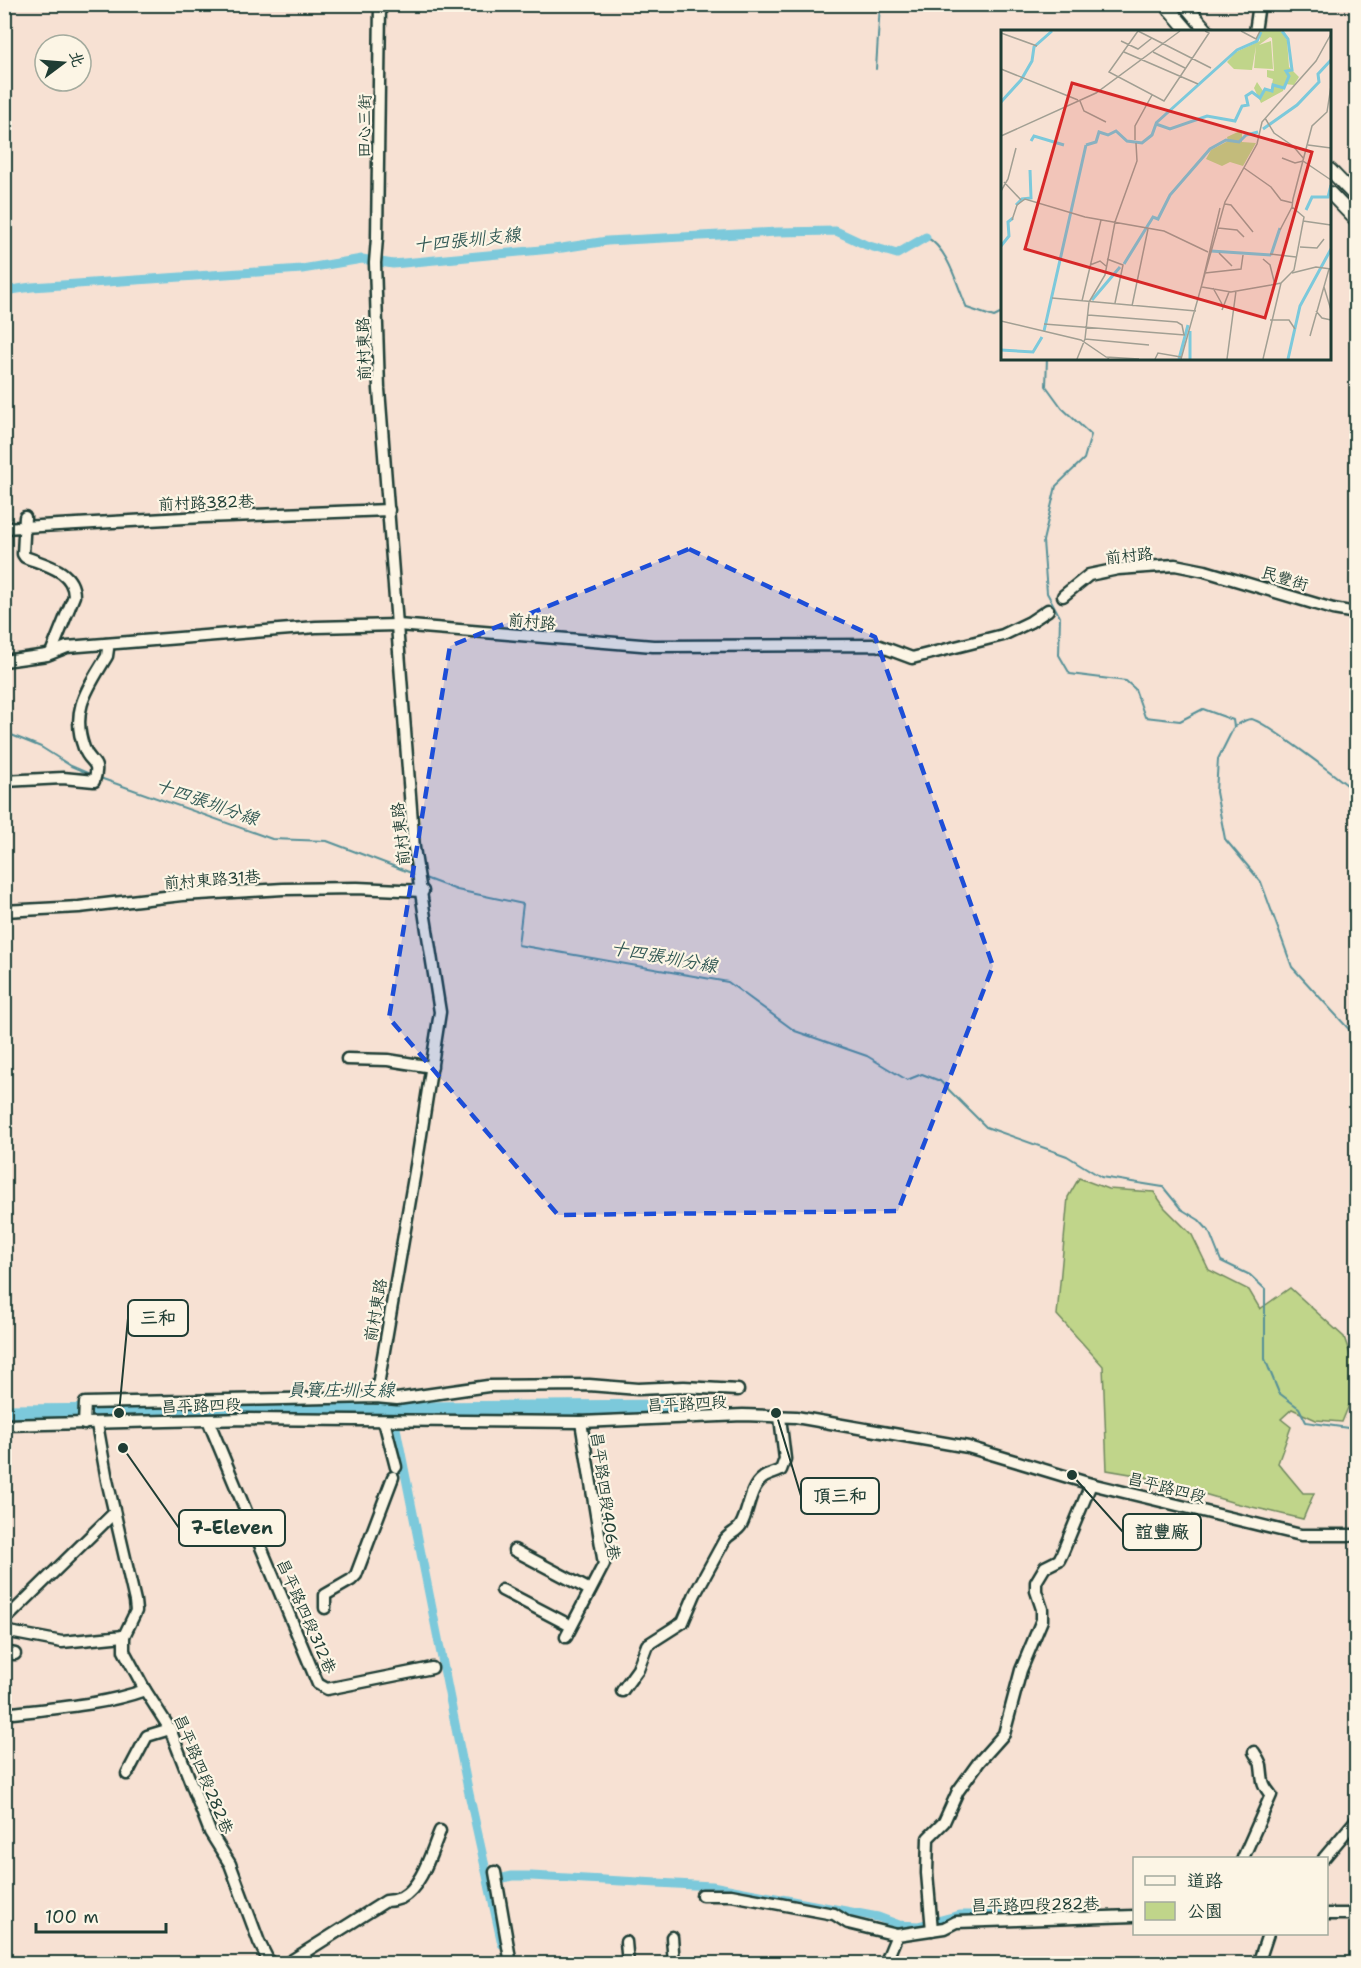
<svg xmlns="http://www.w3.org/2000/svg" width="1361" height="1968" font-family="'Shantell Sans','LXGW WenKai TC',sans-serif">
<rect width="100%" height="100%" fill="#f7e1d3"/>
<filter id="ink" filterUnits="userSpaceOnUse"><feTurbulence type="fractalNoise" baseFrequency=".0167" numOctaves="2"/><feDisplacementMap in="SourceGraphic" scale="12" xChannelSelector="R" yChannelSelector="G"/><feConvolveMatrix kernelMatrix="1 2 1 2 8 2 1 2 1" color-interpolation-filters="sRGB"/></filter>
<g filter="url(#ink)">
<polygon fill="#c0d58a" stroke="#70895f" stroke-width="1.5" points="1079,1178 1108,1189 1154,1192 1165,1208 1192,1235 1209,1270 1249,1290 1260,1309 1290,1288 1344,1337 1352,1360 1356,1365 1356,1403 1349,1405 1342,1422 1316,1420 1292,1409 1281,1419 1291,1427 1278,1463 1303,1493 1314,1493 1303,1519 1235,1503 1142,1476 1107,1470 1103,1366 1057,1315 1068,1197"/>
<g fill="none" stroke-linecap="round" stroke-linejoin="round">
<g stroke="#579198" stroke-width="2">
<polyline points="876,69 880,4"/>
<path d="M926 237C949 249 957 286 967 308L994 317 1002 313"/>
<polyline points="1047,358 1046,386 1062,408 1091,435 1084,459 1056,486 1043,541 1047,593 1060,617 1059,655 1070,674 1126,681 1135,689 1145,717 1180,721 1203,709 1233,720 1234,727 1218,759 1216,792 1225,839 1261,882 1292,967 1356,1037"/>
<path d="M1234 727C1239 724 1245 719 1251 719 1264 720 1341 780 1356 792"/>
<polyline points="4,732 41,747 71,766 92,775"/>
<polyline points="100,778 272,839 327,841 414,874"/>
<polyline points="422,877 457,890 523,904 518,945 728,982 795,1031 867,1056 907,1080 922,1074 940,1081 986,1127 1067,1156 1101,1177 1163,1187 1181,1209 1199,1220 1209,1231 1221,1261 1250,1275 1265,1289 1265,1359 1279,1393 1299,1408 1306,1422 1348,1428 1356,1439"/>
</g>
<g stroke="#7cc9db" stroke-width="9">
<polyline points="4,291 32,287 302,269 362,259 393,264 562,248 607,241 777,232 836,231 866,245 897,254 926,237"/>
<polyline points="392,1408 468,1789 502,1944"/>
<polyline points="490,1881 512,1876 531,1876 712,1886 878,1917 899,1925 918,1926 960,1915 1024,1915"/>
</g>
<polyline stroke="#7cc9db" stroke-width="15" points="4,1412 679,1407"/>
<defs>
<g id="minor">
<polyline points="1255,32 1259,4"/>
<path d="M25 517 23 554 25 557C45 565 74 570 74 596L51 653"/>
<polyline points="4,528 203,517 389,510"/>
<polyline points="1063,596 1089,575 1118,569 1175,565 1205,571 1333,609 1356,613"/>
<polyline points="4,661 47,655 67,647 316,627 398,625 653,646 877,645 912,658 1003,635 1030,622 1048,610"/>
<path d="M4 781 63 778 94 781C101 759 90 765 84 748 70 710 88 688 107 656L108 649 106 644"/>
<polyline points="4,911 79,907 182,895 283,889 357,888 423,891"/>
<polyline points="347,1059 388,1060 432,1067"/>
<polyline points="376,1397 419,1148 440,1012 414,848 379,389 375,263 377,238 380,4"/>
<polyline points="208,1420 318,1684 327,1689 432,1668"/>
<polyline points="384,1421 396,1467"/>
<polyline points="84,1424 85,1403 376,1397 397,1399 488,1386 589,1385 638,1389 684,1387 738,1390"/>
<polyline points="97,1424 107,1480 135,1601 136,1611 124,1636 124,1651 145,1690 170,1729 210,1832 230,1864 259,1942 270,1964"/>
<polyline points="4,1425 247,1419 581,1422 743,1415 796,1417 968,1447 1091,1484 1301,1535 1356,1535"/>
<polyline points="514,1550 590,1590"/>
<polyline points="502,1590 571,1626"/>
<polyline points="325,1608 325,1595 351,1580 356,1575 393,1477"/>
<polyline points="10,1615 114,1513"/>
<polyline points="4,1631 62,1642 124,1636"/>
<polyline points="566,1637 604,1564 581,1422"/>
<polyline points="4,1652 15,1654"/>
<path d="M622 1691 638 1669 647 1645 683 1622 695 1594 724 1541C728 1534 737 1532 741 1525 749 1511 749 1488 763 1478 768 1474 776 1473 781 1470L785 1459 780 1417"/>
<path d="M4 1714C52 1708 100 1706 145 1690"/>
<polyline points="127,1774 147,1736 170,1729"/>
<path d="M1243 1858 1271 1795C1261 1783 1263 1780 1261 1766 1261 1762 1256 1756 1254 1752"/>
<polyline points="1324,1858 1356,1820"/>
<polyline points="495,1872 511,1964"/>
<polyline points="702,1895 731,1895 828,1913 834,1914 848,1923 897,1935"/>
<polyline points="1326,1914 1356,1914"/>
<polyline points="932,1930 927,1873 928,1838 944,1822 958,1791 979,1762 1004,1734 1021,1670 1042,1620 1042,1609 1036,1591 1036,1582 1045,1567 1059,1560 1062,1554 1091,1484"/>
<polyline points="672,1937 674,1964"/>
<polyline points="626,1942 628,1964"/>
<path d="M286 1964 386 1901C391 1901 396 1900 401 1898 422 1887 431 1852 440 1831"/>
<polyline points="885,1964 897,1935 944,1928 956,1922 1134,1916"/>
<polyline points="1258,1964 1268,1934"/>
</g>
<g id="major">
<polyline points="1165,4 1189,32"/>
<polyline points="1184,4 1208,32"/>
<polyline points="1330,170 1356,197"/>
<polyline points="1330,193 1356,220"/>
</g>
</defs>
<use href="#minor" stroke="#1f3d34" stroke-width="15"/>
<use href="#major" stroke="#1f3d34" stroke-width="16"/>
<use href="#minor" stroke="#fcf5e5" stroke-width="10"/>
<use href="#major" stroke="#fcf5e5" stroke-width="12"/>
</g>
</g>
<path fill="#1d4ed8" fill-opacity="0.2" stroke="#1d4ed8" stroke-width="4.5" stroke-dasharray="12 8" stroke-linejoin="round" d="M689 549 875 637 993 966 898 1211 558 1215 389 1018 450 646Z"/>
<g text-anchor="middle" stroke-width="4.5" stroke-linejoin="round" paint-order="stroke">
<g font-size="16" fill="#1f3d34" stroke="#fcf5e5">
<text transform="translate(364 126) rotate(-89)" y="6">田心三街</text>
<text transform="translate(363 349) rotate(-92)" y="6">前村東路</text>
<text transform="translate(206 502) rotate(-2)" y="6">前村路382巷</text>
<text transform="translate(1129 555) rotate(-6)" y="6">前村路</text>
<text transform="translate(1285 578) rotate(17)" y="6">民豐街</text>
<text transform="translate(532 621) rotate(5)" y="6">前村路</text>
<text transform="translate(400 834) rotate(-96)" y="6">前村東路</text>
<text transform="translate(212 879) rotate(-4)" y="6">前村東路31巷</text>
<text transform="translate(375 1310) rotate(-80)" y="6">前村東路</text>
<text transform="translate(687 1403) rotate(-3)" y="6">昌平路四段</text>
<text transform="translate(201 1405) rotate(-2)" y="6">昌平路四段</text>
<text transform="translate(1167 1487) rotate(14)" y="6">昌平路四段</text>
<text transform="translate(606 1496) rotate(82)" y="6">昌平路四段406巷</text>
<text transform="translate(307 1616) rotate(66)" y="6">昌平路四段312巷</text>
<text transform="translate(204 1774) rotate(67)" y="6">昌平路四段282巷</text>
<text transform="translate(1035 1904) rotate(-1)" y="6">昌平路四段282巷</text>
</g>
<g font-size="18" font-style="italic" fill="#325955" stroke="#fcf5e5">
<text transform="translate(467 240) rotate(-6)" y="6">十四張圳支線</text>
<text transform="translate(207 802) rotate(19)" y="6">十四張圳分線</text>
<text transform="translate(664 957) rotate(10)" y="6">十四張圳分線</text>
<text x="341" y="1396">員寶庄圳支線</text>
</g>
</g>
<g transform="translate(1001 30)">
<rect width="330" height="330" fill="#f7e1d3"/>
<path d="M259 1H280L286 10 288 37 298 47 293 55 284 54 282 61 260 73 253 58 256 52 262 61 270 59 272 49 266 47V40L273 41 271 8 269 7 258 15 270 11 272 39 253 38 255 16 251 40 233 39 226 32 235 22 259 11ZM241 100V112L255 113 242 136 229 132 221 136 205 129 210 120 227 111 226 107Z" fill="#c0d58a"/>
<path fill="none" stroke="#7cc9db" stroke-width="3" d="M0 72 20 50 31 31 33 17 51 1M155 93 236 20 256 11 260 2M262 99 296 75 318 52 317 44 330 30M30 111 33 106 63 115M85 115 95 112 98 102 107 105 115 101 126 111 141 113 151 105 155 94 169 99 206 86 234 91 241 76 247 75 245 66 251 62 259 68 264 59 271 61 272 55 283 58 288 46 285 41 291 40 287 9 281 1M15 175 21 169 30 168 29 140M305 180 311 167H327L330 155M0 216 8 206 7 192 12 188M210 221 270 225M270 225 279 198M123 234 152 187 157 189 169 165 209 119 225 110 238 112 245 105 257 102M91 270 119 237M43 301 85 115M189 301V329M0 320 32 322 41 307M178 329 187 295M287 329 299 276 330 219"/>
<path fill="none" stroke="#a19f93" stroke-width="1.5" d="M137 1 108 42 163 71 208 3 204 1M137 1 210 38M240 1 255 9 259 1M0 3 36 16M120 11 137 19 151 8M123 22 197 54M152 22 184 38M0 39 77 70M79 71 83 81 105 92M264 88 273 103 292 116 303 129M0 106 95 63 179 1M134 110V96L151 65M307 115 330 118M281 128 294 133 302 131 330 150M243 138 270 157 280 170 292 173M3 152 20 170M0 161 7 149 15 118M224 174 230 175 252 202M11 190 16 175 24 169 84 187 163 201 207 222M302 191 330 195M217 198 236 200 243 207M279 200 291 177M299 217 316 218 323 209M218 223 231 236M269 224 295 227M106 229 122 235 114 273M262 229 269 235 274 255M89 235 99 231 105 236M204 243 240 239 242 225M291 243 315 237 330 239M201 257 230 262 270 255 280 253 293 240 303 187 291 177 292 169 311 96 326 82 330 56M323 257 330 280M200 258 219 178M212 258 221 274M51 268 195 281M81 271 100 190M88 272 104 245 114 192 136 131 135 113M131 276 147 199M221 280 228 262M315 281 321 288 330 290M87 285 176 292 181 295 183 305M269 290H288L294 299M0 291 80 310 108 329M43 294 184 305M309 306 328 239M84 309 148 315M105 327 138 329M76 329 84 309 88 272M154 329 157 323 180 327M180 329 224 172 256 114 261 92 315 31 330 4M226 329 235 261M262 329 280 253"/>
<path fill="#d62828" fill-opacity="0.15" stroke="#d62828" stroke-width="3" d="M71 53 311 122 264 288 24 219Z"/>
<rect width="330" height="330" fill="none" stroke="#1f3d34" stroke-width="3"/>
</g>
<path fill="none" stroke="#1f3d34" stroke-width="2" d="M119 1413L128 1318M776 1413L801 1496M123 1448L179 1528M1072 1475L1123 1532"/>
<g fill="#1f3d34" stroke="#fcf5e5" stroke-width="2">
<circle cx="119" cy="1413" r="6"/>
<circle cx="776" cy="1413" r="6"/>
<circle cx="123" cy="1448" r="6"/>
<circle cx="1072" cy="1475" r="6"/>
</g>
<g fill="#fcf5e5" stroke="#1f3d34" stroke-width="2">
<rect x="128" y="1300" width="60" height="36" rx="6"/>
<rect x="801" y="1478" width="78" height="36" rx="6"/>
<rect x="179" y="1510" width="106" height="36" rx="6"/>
<rect x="1123" y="1514" width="78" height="36" rx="6"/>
</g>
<g font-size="18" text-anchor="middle" font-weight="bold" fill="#1f3d34">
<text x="158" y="1324">三和</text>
<text x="840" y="1502">頂三和</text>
<text x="232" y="1534">7-Eleven</text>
<text x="1162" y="1538">誼豐廠</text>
</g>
<rect width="1361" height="1968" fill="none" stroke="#fcf5e5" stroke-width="24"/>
<rect x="12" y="12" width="1337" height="1944" fill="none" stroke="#1f3d34" stroke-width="2" filter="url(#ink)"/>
<rect x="1133" y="1857" width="195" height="78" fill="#fcf5e5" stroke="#a4ab9e" stroke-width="1.5"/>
<rect x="1145" y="1876" width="30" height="9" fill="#fcf5e5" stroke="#a4ab9e" stroke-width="1.5"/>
<text x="1187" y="1887" font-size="18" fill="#1f3d34">道路</text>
<rect x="1145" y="1902" width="30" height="18" fill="#c0d58a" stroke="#a4ab9e" stroke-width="1.5"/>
<text x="1187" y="1917" font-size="18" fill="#1f3d34">公園</text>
<g transform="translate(63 63) rotate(74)"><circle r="28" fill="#fcf5e5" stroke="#a4ab9e" stroke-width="1.5"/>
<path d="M0-4.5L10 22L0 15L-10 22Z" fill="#1f3d34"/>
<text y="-9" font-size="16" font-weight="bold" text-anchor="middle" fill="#1f3d34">北</text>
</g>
<path d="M36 1923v9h130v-9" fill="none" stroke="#1f3d34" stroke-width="3"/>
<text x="45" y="1923" font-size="18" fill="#1f3d34" stroke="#fcf5e5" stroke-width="4.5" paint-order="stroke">100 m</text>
</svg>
